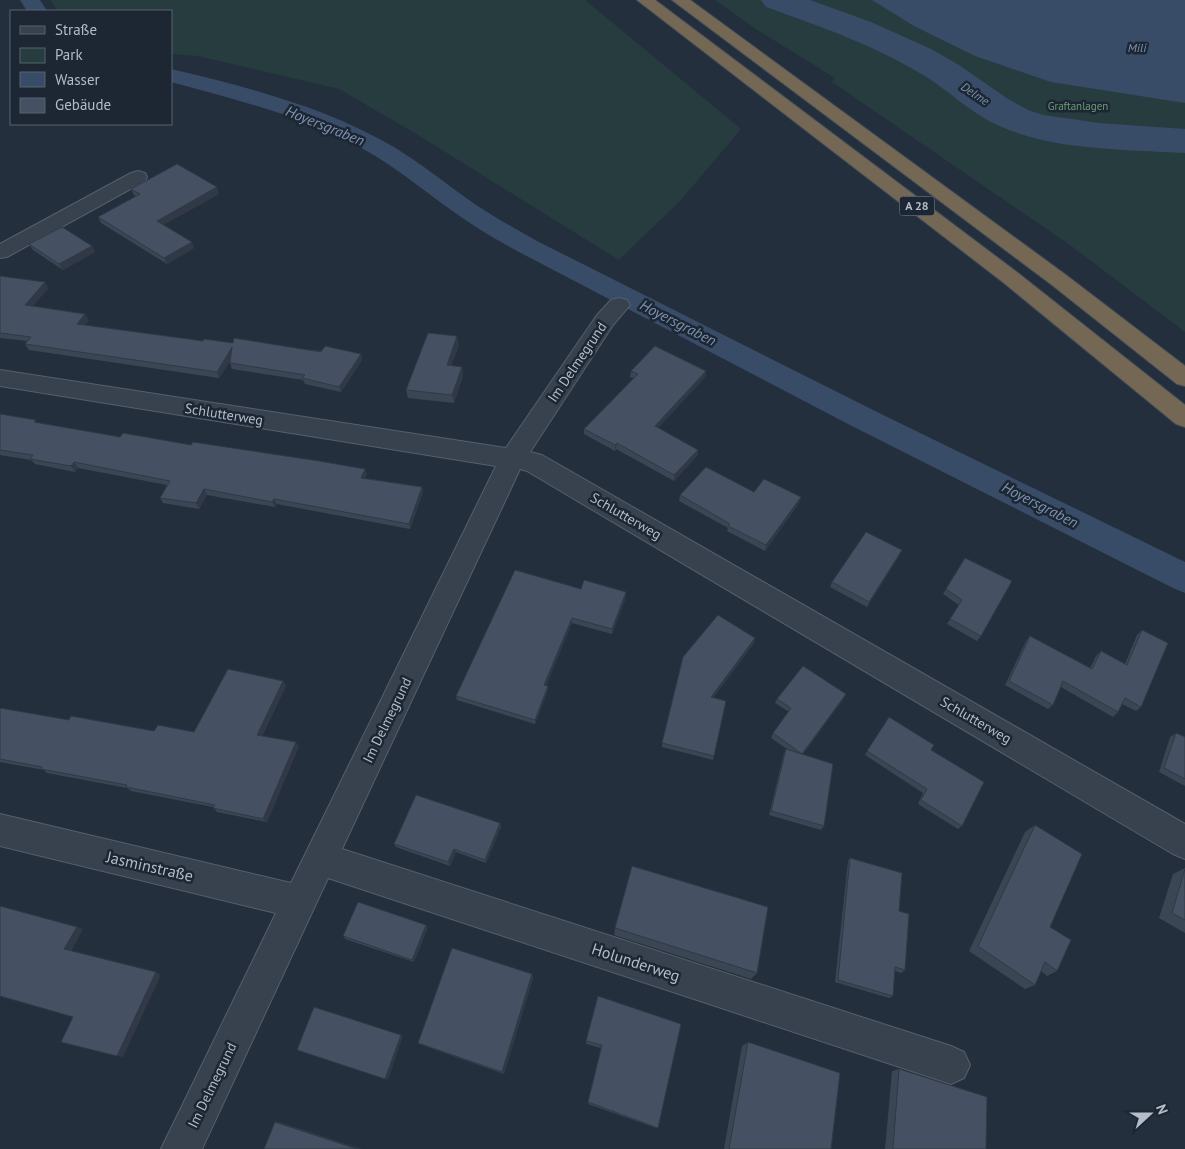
<svg xmlns="http://www.w3.org/2000/svg" width="1185" height="1149" font-family="'PT Sans',sans-serif">
<rect width="100%" height="100%" fill="#242f3e"/>
<g fill="#263c3f">
<polygon points="50,0 585,0 741,129 681,200 619,260 413,132 339,89 198,56 171,54 171,11 58,11"/>
<polygon points="715,0 1185,0 1185,332 1070,245 832,82 835,78 756,29"/>
</g>
<polygon fill="#394c67" points="872,0 1185,0 1185,103 1051,82 975,56 914,26"/>
<g fill="none" stroke-linecap="round" stroke-linejoin="round">
<g fill="#394c67" fill-rule="evenodd">
<polygon points="20,0 40,0 47,11 27,11"/>
<path d="M171 69C247 87 326 107 394 147 420 163 444 182 469 200 490 215 514 228 537 241L871 409 1185 562V593L1173 588 850 425 519 252C495 239 473 226 451 210 427 193 403 173 377 157 314 119 242 101 171 82Z"/>
</g>
<path fill="#394c67" fill-rule="evenodd" d="M761 0H810L871 22 931 49 959 65 1008 99 1030 111 1044 115 1099 123 1185 129V153C1125 149 1058 151 1002 127 972 115 950 91 923 75 874 45 819 26 766 7Z"/>
<defs>
<g id="minor">
<polygon points="138,171 145,173 147,177 145,181 7,257 0,258 0,244 131,173"/>
<polygon points="619,298 627,300 630,305 613,325 530,452 542,455 1185,824 1185,859 1173,854 527,471 520,469 342,849 951,1046 964,1052 970,1065 964,1078 951,1084 328,878 202,1149 161,1149 276,913 0,846 0,814 291,883 496,466 0,386 0,370 506,448 597,315 611,300"/>
</g>
<g id="highway">
<polygon points="637,0 655,0 1018,273 1185,405 1185,427 1176,424 1004,283"/>
<polygon points="672,0 690,0 1066,275 1185,366 1185,386 1177,384 1052,285"/>
</g>
</defs>
<use href="#minor" stroke="#565f6c" stroke-width="2"/>
<use href="#highway" stroke="#434c59" stroke-width="2"/>
<use href="#minor" fill="#38414e" fill-rule="evenodd"/>
<use href="#highway" fill="#746855" fill-rule="evenodd"/>
</g>
<g fill="#3b4654">
<polygon points="131,189 219,194 163,225 194,248 167,264 101,223 98,217 136,196 134,195"/>
<polygon points="29,244 92,246 95,252 63,270 33,250"/>
<polygon points="0,276 48,288 33,306 85,314 89,320 85,325 203,341 361,354 362,360 341,392 305,384 303,380 232,369 230,363 230,361 219,378 29,350 25,344 27,341 0,338"/>
<polygon points="459,345 451,366 462,367 463,376 454,403 408,398 406,390"/>
<polygon points="631,371 706,371 705,377 658,428 698,450 698,455 674,481 616,449 615,451 584,434 584,429 634,378 630,377"/>
<polygon points="0,414 39,423 120,437 191,445 365,469 367,474 365,478 422,487 423,492 410,529 277,504 275,507 207,495 199,509 163,503 160,498 167,485 78,468 75,472 35,464 31,460 0,455"/>
<polygon points="754,492 801,497 799,503 765,551 727,531 728,528 679,501 680,495"/>
<polygon points="899,556 867,607 830,587 832,582"/>
<polygon points="965,558 981,636 977,641 947,624 959,605 943,594"/>
<polygon points="581,589 626,592 626,597 612,634 572,623 546,685 548,686 548,690 535,724 457,700 456,696"/>
<polygon points="1142,630 1141,707 1136,711 1122,704 1118,712 1113,717 1061,687 1053,705 1048,709 1005,685 1026,641 1030,636 1090,668 1096,656 1101,651 1125,664 1137,635"/>
<polygon points="755,638 754,643 713,698 714,756 713,760 662,747 662,743"/>
<polygon points="283,681 286,686 262,736 299,746 267,822 217,812 213,807 131,791 127,788 47,773 44,770 0,762 0,708 69,720 154,731 194,732"/>
<polygon points="844,698 803,754 824,826 821,830 769,815 784,753 786,749 787,749 771,738 773,733 789,712 775,703 777,699"/>
<polygon points="889,717 931,750 962,826 958,829 918,804 923,793 865,755"/>
<polygon points="1176,733 1185,737 1185,786 1159,772 1170,737"/>
<polygon points="500,823 501,827 486,863 456,852 450,866 396,847 394,844"/>
<polygon points="1035,825 1057,971 1047,976 1041,971 1035,985 1025,989 969,951 1025,832"/>
<polygon points="850,858 899,911 905,970 901,973 895,971 893,996 889,998 835,982 848,861"/>
<polygon points="1185,868 1185,933 1159,918 1173,874"/>
<polygon points="428,927 414,962 345,939 343,936"/>
<polygon points="615,928 757,973 751,979 614,935"/>
<polygon points="532,974 533,978 504,1074 422,1045 418,1043"/>
<polygon points="598,996 658,1128 656,1128 588,1104 601,1048 586,1044 586,1041"/>
<polygon points="748,1042 831,1149 724,1149 742,1046"/>
<polygon points="899,1069 986,1149 885,1149 892,1071"/>
</g>
<g fill="#303945">
<polygon points="217,187 219,194 160,227 157,221"/>
<polygon points="192,242 194,248 167,264 164,258"/>
<polygon points="92,246 95,252 63,270 59,264"/>
<polygon points="45,282 48,288 29,311 25,305"/>
<polygon points="85,314 89,320 81,330 77,324"/>
<polygon points="457,336 459,345 448,374 447,365"/>
<polygon points="232,347 235,353 219,378 217,372"/>
<polygon points="361,354 362,360 341,392 339,387"/>
<polygon points="462,367 463,376 454,403 452,395"/>
<polygon points="706,371 705,377 654,432 655,426"/>
<polygon points="617,443 616,449 615,451 615,445"/>
<polygon points="698,450 698,455 674,481 674,475"/>
<polygon points="74,462 78,468 75,472 71,466"/>
<polygon points="365,469 367,474 363,483 361,478"/>
<polygon points="422,487 423,492 410,529 409,524"/>
<polygon points="204,489 207,495 199,509 196,503"/>
<polygon points="801,497 799,503 765,551 766,545"/>
<polygon points="274,499 277,504 275,507 272,502"/>
<polygon points="902,550 899,556 867,607 869,602"/>
<polygon points="626,592 626,597 612,634 612,629"/>
<polygon points="572,618 572,623 545,689 544,685"/>
<polygon points="755,638 754,643 710,702 711,697"/>
<polygon points="283,681 286,686 260,739 257,735"/>
<polygon points="548,686 548,690 535,724 535,720"/>
<polygon points="846,694 844,698 800,758 802,754"/>
<polygon points="296,742 299,746 267,822 263,819"/>
<polygon points="500,823 501,827 486,863 485,860"/>
<polygon points="454,849 456,852 450,866 448,862"/>
<polygon points="426,925 428,927 414,962 412,960"/>
<polygon points="77,927 83,929 71,952 64,949"/>
<polygon points="156,972 161,975 123,1057 117,1056"/>
<polygon points="532,974 533,978 504,1074 502,1072"/>
<polygon points="401,1035 403,1036 388,1080 385,1079"/>
<polygon points="275,1122 283,1123 362,1149 357,1149"/>
</g>
<g fill="#455162" stroke="#303945">
<polygon points="177,164 217,187 157,221 192,242 164,258 98,217 140,194 131,189"/>
<polygon points="62,227 92,246 59,264 29,244"/>
<polygon points="0,276 45,282 25,305 85,314 77,324 203,341 204,339 233,343 234,338 321,352 325,346 361,354 339,387 302,378 305,375 230,363 232,347 217,372 25,344 31,337 0,333"/>
<polygon points="428,333 457,336 447,365 462,367 452,395 406,390"/>
<polygon points="655,346 706,371 655,426 698,450 674,475 617,443 615,445 584,429 638,374 631,371"/>
<polygon points="0,414 36,420 34,422 120,437 123,433 191,445 193,442 319,461 365,469 361,478 422,487 409,524 274,499 272,502 204,489 196,503 160,498 170,481 74,462 71,466 30,459 33,455 0,450"/>
<polygon points="706,467 754,492 764,479 801,497 766,545 728,526 730,524 680,495"/>
<polygon points="866,532 902,550 869,602 832,582"/>
<polygon points="965,558 1012,581 981,636 950,619 962,600 946,589"/>
<polygon points="515,570 581,589 584,580 626,592 612,629 572,618 544,685 548,686 535,720 456,696"/>
<polygon points="718,615 755,638 711,697 726,701 714,756 662,743 683,657"/>
<polygon points="1142,630 1168,643 1141,707 1125,698 1118,712 1063,681 1053,705 1009,681 1030,636 1092,669 1101,651 1127,665"/>
<polygon points="803,666 846,694 802,754 833,764 824,826 771,811 786,749 802,754 773,733 791,708 777,699"/>
<polygon points="228,669 283,681 257,735 296,742 263,819 213,808 215,805 126,787 127,785 41,769 42,767 0,759 0,708 69,720 71,716 154,731 158,725 194,732"/>
<polygon points="889,717 934,745 931,750 984,782 962,826 921,800 927,789 867,751"/>
<polygon points="1176,733 1185,737 1185,779 1164,768"/>
<polygon points="416,795 500,823 485,860 454,849 448,862 394,844"/>
<polygon points="1035,825 1082,854 1050,927 1071,940 1057,971 1045,962 1035,985 978,946"/>
<polygon points="850,858 902,873 899,911 909,914 905,970 895,967 893,996 838,980"/>
<polygon points="632,866 768,907 757,973 615,928"/>
<polygon points="1185,869 1185,920 1172,913"/>
<polygon points="358,902 426,925 412,960 343,936"/>
<polygon points="0,906 77,927 64,949 156,972 117,1056 61,1042 73,1017 0,996"/>
<polygon points="452,948 532,974 502,1072 418,1043"/>
<polygon points="598,996 681,1024 658,1128 588,1102 602,1045 586,1041"/>
<polygon points="314,1007 401,1035 385,1079 297,1050"/>
<polygon points="748,1042 840,1073 831,1149 729,1149"/>
<polygon points="899,1069 987,1097 986,1149 893,1149"/>
<polygon points="275,1122 357,1149 264,1149"/>
</g>
<g text-anchor="middle" stroke-width="5" stroke-linejoin="round" paint-order="stroke">
<g font-size="11" fill="#6b9a76" stroke="#1d2633">
<text x="1078" y="110">Graftanlagen</text>
</g>
<g font-size="12" font-style="italic" fill="#7c92b1" stroke="#1d2633">
<text x="1137" y="52">Mili</text>
<text transform="translate(975 94) rotate(34)" y="4">Delme</text>
</g>
<rect fill="#1d2633" stroke="#878f9c" stroke-width="1" x="899.5" y="196.5" width="35" height="19" rx="4"/>
<g font-size="12" font-weight="bold" fill="#b4bcc9">
<text x="917" y="210">A 28</text>
</g>
<g font-size="14" fill="#b4bcc9" stroke="#1d2633">
<text transform="translate(577 362) rotate(-56)" y="5">Im Delmegrund</text>
<text transform="translate(224 414) rotate(9)" y="5">Schlutterweg</text>
<text transform="translate(626 516) rotate(30)" y="5">Schlutterweg</text>
<text transform="translate(387 720) rotate(-64)" y="5">Im Delmegrund</text>
<text transform="translate(976 720) rotate(30)" y="5">Schlutterweg</text>
<text transform="translate(212 1085) rotate(-64)" y="5">Im Delmegrund</text>
</g>
<g font-size="15" font-style="italic" fill="#7c92b1" stroke="#1d2633">
<text transform="translate(325 126) rotate(22)" y="5">Hoyersgraben</text>
<text transform="translate(678 323) rotate(27)" y="5">Hoyersgraben</text>
<text transform="translate(1040 505) rotate(27)" y="5">Hoyersgraben</text>
</g>
<g font-size="16" fill="#b4bcc9" stroke="#1d2633">
<text transform="translate(150 866) rotate(13)" y="6">Jasminstraße</text>
<text transform="translate(636 962) rotate(18)" y="6">Holunderweg</text>
</g>
</g>
<rect x="10" y="10" width="162" height="115" fill="#1d2633" stroke="#59626f"/>
<rect x="20" y="26" width="25" height="8" fill="#38414e" stroke="#59626f"/>
<text x="55" y="35" font-size="15" fill="#b4bcc9">Straße</text>
<rect x="20" y="48" width="25" height="15" fill="#263c3f" stroke="#59626f"/>
<text x="55" y="60" font-size="15" fill="#b4bcc9">Park</text>
<rect x="20" y="72" width="25" height="15" fill="#394c67" stroke="#59626f"/>
<text x="55" y="85" font-size="15" fill="#b4bcc9">Wasser</text>
<rect x="20" y="98" width="25" height="15" fill="#455162" stroke="#59626f"/>
<text x="55" y="110" font-size="15" fill="#b4bcc9">Gebäude</text>
<g transform="translate(1150 1114) rotate(69)" stroke="#1d2633" stroke-width="4" paint-order="stroke">
<path d="M0-4L9 19L0 12L-9 19Z" fill="#b4bcc9"/>
<text y="-8" font-size="14" font-weight="bold" text-anchor="middle" fill="#b4bcc9">N</text>
</g>
</svg>
